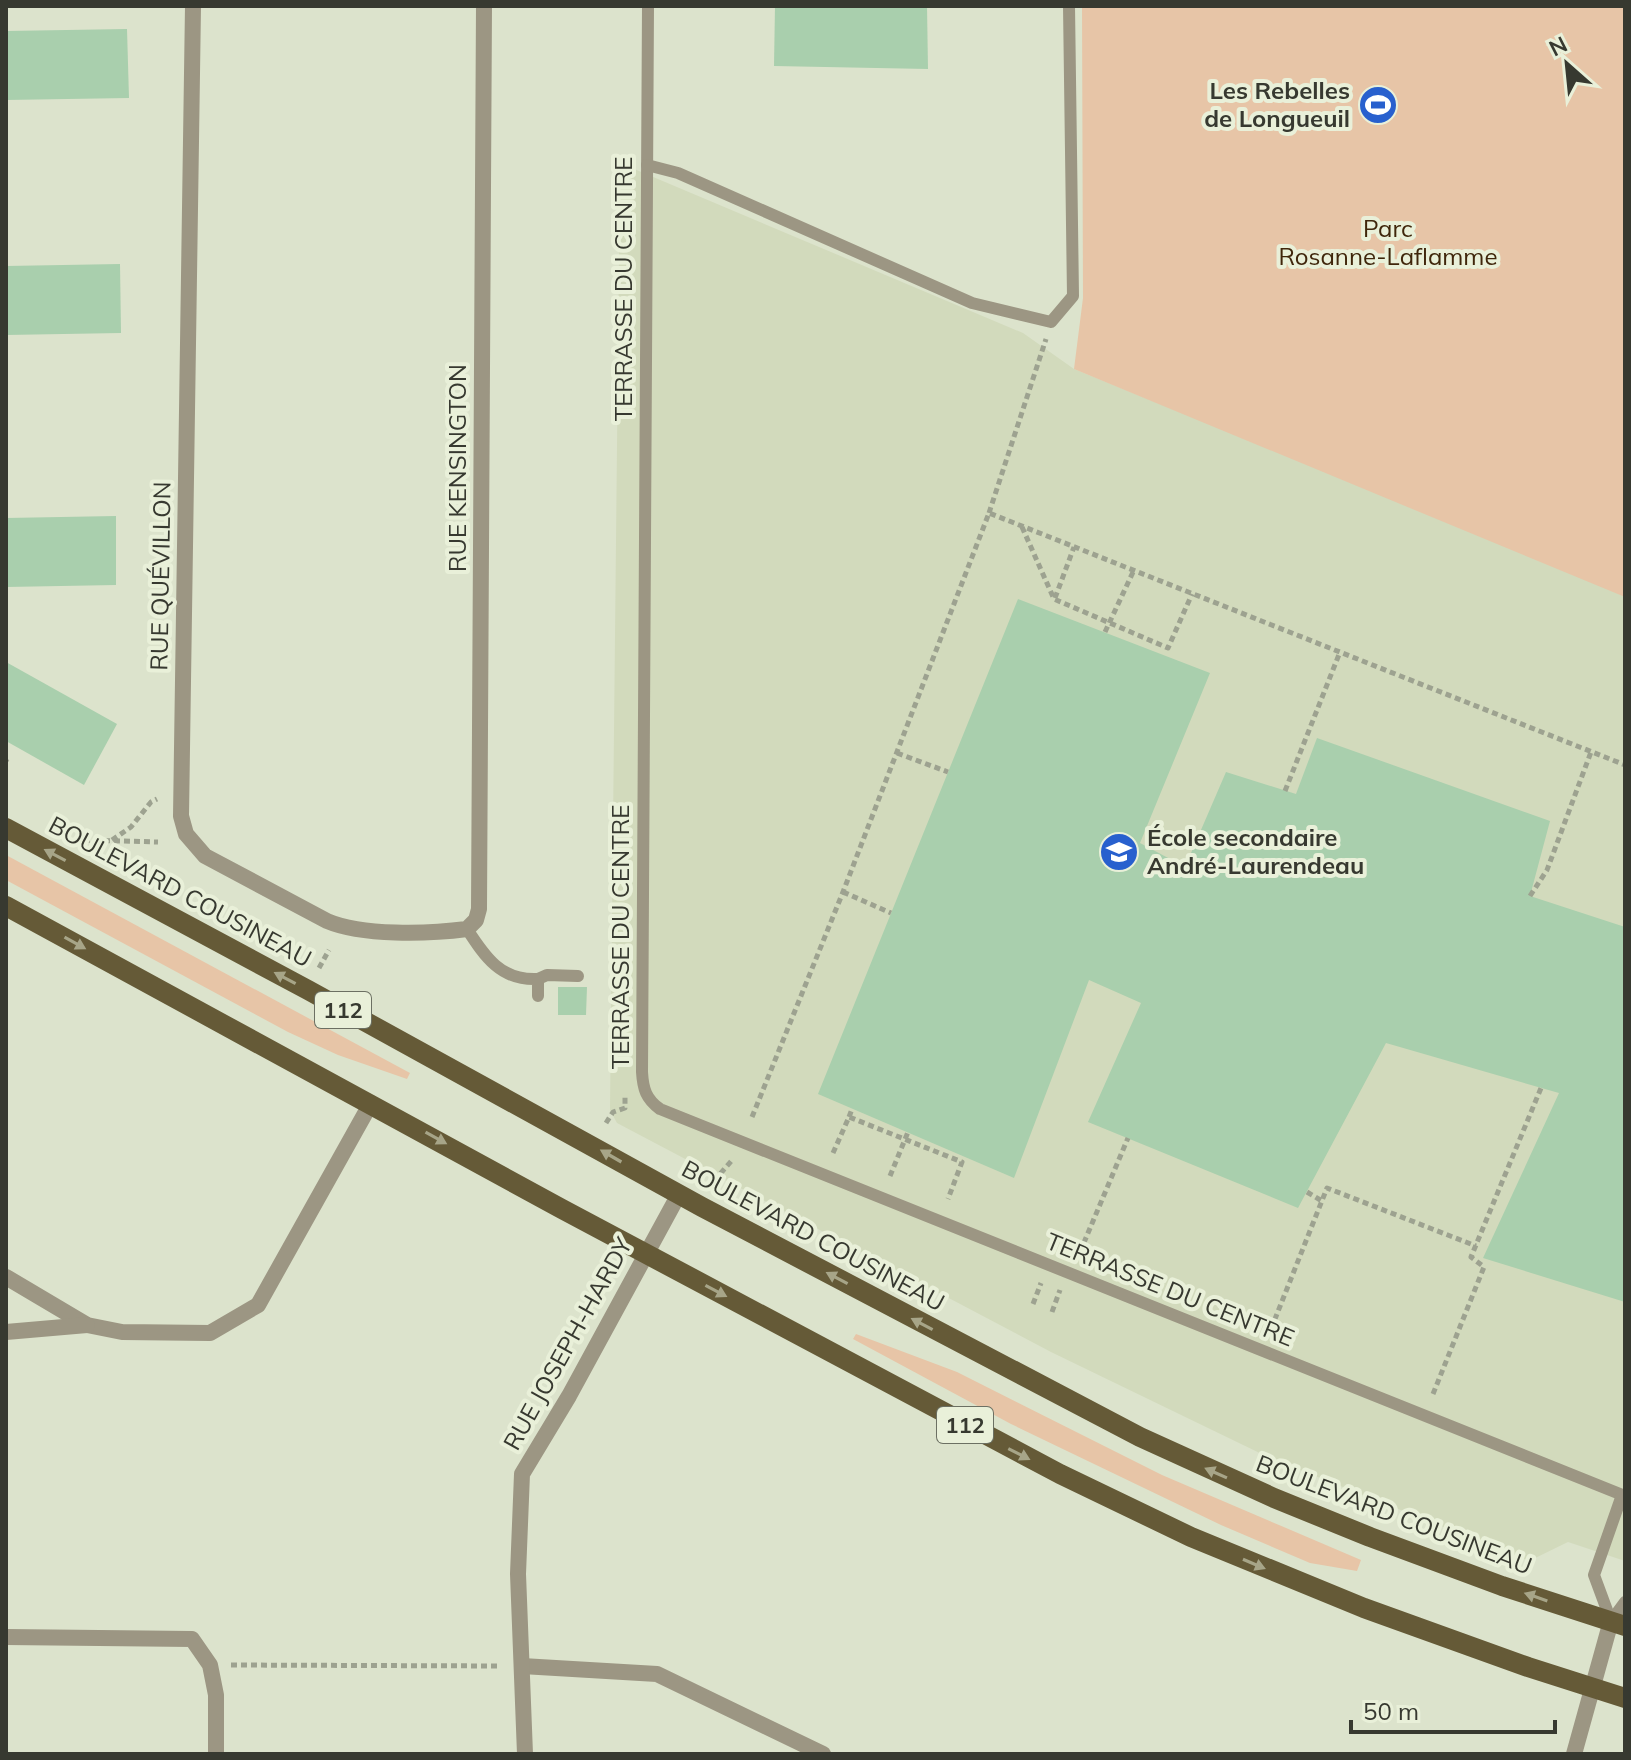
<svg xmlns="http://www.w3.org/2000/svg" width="1631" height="1760" font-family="Mulish,sans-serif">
<rect width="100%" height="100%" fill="#dce3cc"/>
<polygon fill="#d2dabc" points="620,163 1023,333 1074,369 1625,593 1625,1561 1568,1542 1529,1561 1270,1458 1051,1352 617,1123 610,1110"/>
<g fill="#e7c5a7">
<polygon points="1082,6 1625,6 1625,597 1074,369 1083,298"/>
<polygon points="6,855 410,1073 407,1079 338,1055 288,1032 6,880"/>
<polygon points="856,1334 957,1372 1162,1475 1361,1560 1357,1571 1310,1563 1221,1525 1011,1424 853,1339"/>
</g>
<g fill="#a9cfad">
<polygon points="775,6 927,6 928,69 774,66"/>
<polygon points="127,29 129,98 6,100 6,31"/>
<polygon points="120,264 121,333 6,335 6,266"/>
<polygon points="116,516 116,585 6,587 6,518"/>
<polygon points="1018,599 1210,673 1140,843 1185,867 1226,772 1296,794 1317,738 1550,821 1530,896 1625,927 1625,1302 1483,1258 1559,1093 1386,1043 1298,1208 1088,1122 1141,1003 1089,980 1014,1178 818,1094"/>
<polygon points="6,662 117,724 84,785 6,741"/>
<polygon points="558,987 587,987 586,1015 558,1015"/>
</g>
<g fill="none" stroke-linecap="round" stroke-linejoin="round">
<g stroke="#9da290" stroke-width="5" stroke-dasharray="6 4" stroke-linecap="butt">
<polyline points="989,513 1046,339"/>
<polyline points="1022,527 1054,599 1168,648 1192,594"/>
<polyline points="1055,598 1074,547"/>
<polyline points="1105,632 1134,570"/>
<polyline points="897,753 948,772"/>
<polyline points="6,761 7,759"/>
<polyline points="1285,791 1340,652"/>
<polyline points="84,840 158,842"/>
<polyline points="112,840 131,827 151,802 157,799"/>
<polyline points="843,892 891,913"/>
<polyline points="1530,896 1547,870 1591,752"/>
<polyline points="319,968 329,950"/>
<polyline points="752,1117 843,892 989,513 1625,765"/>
<polyline points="849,1117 852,1109"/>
<polyline points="606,1123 613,1112 625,1108 625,1094"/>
<polyline points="833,1153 849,1117 962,1162 948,1199"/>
<polyline points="890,1176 908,1132"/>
<polyline points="714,1181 733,1159"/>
<polyline points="1307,1192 1322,1201"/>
<polyline points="1080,1252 1128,1138"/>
<polyline points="1033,1304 1041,1283"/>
<polyline points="1052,1312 1060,1290"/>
<polyline points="1271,1329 1327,1188 1476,1246"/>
<polyline points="1433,1394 1484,1267 1471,1257 1541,1088"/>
<polyline points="231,1665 501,1666"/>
</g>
<g stroke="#9c9683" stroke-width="12">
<path d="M648 6 642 1072C643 1089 646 1099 660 1109L1625 1496"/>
<polyline points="647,165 678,173 972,303 1051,322 1073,296 1069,6"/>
<path d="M467 929C485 957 501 981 538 979V996"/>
<polyline points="538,979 547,975 578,976"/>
<polyline points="1611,1621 1594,1575 1622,1495"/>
<polyline points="1611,1621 1625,1602"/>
</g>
<g stroke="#9c9683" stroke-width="16">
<path d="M193 6 181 816 186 834 205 856 327 921C362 936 428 934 467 929L476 920 479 909 484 6"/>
<polyline points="6,1277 87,1325 122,1332 210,1333 258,1305 371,1103"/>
<polyline points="6,1332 87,1325"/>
<polyline points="6,1637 192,1639 210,1665 216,1695 216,1754"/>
<polyline points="522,1666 657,1674 823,1754"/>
<polyline points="525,1754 518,1574 522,1474 569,1396 679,1194"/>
<polyline points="1574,1754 1611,1621"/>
</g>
<g stroke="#655a37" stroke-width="20">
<polyline points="6,828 308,990 702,1207 1140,1437 1274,1498 1370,1537 1502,1586 1625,1626"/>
<polyline points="6,906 562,1209 1060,1474 1191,1537 1364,1608 1528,1667 1625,1698"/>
</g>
</g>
<defs><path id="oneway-solid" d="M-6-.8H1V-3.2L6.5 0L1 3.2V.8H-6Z" transform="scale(2)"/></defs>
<g fill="#a7a588">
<use href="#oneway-solid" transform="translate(55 855) rotate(-152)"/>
<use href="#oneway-solid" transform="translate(75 943) rotate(29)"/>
<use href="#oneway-solid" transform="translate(285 978) rotate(-152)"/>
<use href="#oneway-solid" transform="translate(436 1138) rotate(29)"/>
<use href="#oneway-solid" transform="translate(611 1156) rotate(-150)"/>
<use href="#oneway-solid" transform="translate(837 1278) rotate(-152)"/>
<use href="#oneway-solid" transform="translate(716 1291) rotate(28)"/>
<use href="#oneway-solid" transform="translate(922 1324) rotate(-152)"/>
<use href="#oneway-solid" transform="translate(1019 1454) rotate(27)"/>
<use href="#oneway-solid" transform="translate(1216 1473) rotate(-156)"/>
<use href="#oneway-solid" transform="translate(1254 1564) rotate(23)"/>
<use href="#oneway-solid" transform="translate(1536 1597) rotate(-161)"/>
</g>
<defs>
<symbol id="stadium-disc" viewBox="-11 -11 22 22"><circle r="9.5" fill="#2860ce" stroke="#e9f0d9"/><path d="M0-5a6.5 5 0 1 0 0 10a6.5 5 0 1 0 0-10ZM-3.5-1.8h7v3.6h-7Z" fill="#fff"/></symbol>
<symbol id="school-disc" viewBox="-11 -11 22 22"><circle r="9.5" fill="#2860ce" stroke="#e9f0d9"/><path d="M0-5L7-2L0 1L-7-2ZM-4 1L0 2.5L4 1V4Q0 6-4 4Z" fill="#fff"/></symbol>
</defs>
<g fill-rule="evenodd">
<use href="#stadium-disc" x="1356" y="83" width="44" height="44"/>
<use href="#school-disc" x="1097" y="830" width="44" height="44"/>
</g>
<g text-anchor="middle" stroke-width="8" stroke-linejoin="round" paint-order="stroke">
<g fill="#e9f0d9" stroke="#6c7063" stroke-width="2">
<rect x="315" y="992" width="56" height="36" rx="6"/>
<rect x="937" y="1407" width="56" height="36" rx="6"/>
</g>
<g font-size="22" font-weight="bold" fill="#373930">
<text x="343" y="1018">112</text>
<text x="965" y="1433">112</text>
</g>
<g font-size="24" font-weight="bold" fill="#373930" stroke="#e9f0d9" text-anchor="end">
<text x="1350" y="99">Les Rebelles<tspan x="1350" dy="28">de Longueuil</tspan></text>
<text x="1147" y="846" text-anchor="start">École secondaire<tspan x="1147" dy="28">André-Laurendeau</tspan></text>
</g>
<g font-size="24" fill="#3f260b" stroke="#e9f0d9">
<text x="1388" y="237">Parc<tspan x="1388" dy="28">Rosanne-Laflamme</tspan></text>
</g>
<g font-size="24" fill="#373930" stroke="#e9f0d9">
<text transform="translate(624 289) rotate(-90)" y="8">TERRASSE DU CENTRE</text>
<text transform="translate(458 468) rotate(-90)" y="8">RUE KENSINGTON</text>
<text transform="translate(161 576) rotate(-89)" y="8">RUE QUÉVILLON</text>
<text transform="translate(180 892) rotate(28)" y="8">BOULEVARD COUSINEAU</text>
<text transform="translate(621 937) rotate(-90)" y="8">TERRASSE DU CENTRE</text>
<text transform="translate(813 1236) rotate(28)" y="8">BOULEVARD COUSINEAU</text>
<text transform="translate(1170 1290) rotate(22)" y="8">TERRASSE DU CENTRE</text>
<text transform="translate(568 1344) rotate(-61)" y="8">RUE JOSEPH-HARDY</text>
<text transform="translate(1394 1515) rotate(21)" y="8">BOULEVARD COUSINEAU</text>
</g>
</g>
<rect width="1631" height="1760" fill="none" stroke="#373930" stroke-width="16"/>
<g transform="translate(1567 64) rotate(333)" stroke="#e9f0d9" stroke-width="6" paint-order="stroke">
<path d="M0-6L14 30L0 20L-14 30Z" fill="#373930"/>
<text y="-12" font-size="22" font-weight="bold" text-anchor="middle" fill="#373930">N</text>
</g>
<path d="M1351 1720v12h204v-12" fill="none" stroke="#373930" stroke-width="4"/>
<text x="1363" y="1720" font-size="24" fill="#373930" stroke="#e9f0d9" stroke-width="6" paint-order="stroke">50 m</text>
</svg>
